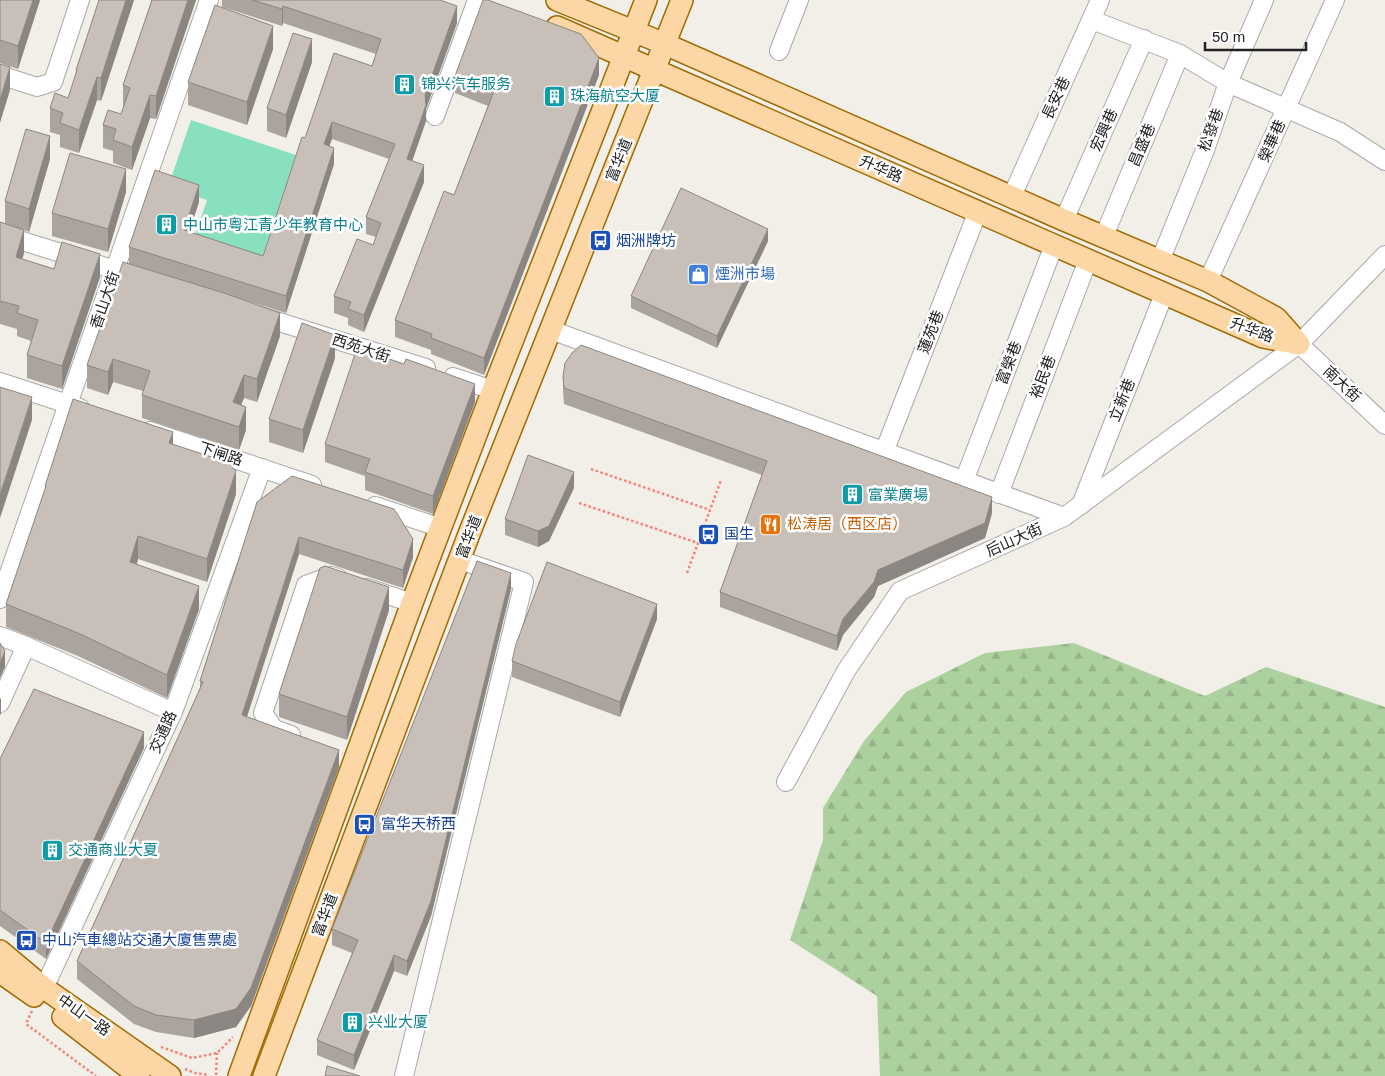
<svg xmlns="http://www.w3.org/2000/svg" width="1385" height="1076" font-family="Helvetica,'Noto Sans SC',sans-serif">
<defs>
<pattern id="forest-firs" width="22" height="20" patternUnits="userSpaceOnUse" patternTransform="scale(1.25)"><rect width="22" height="20" fill="#add19e"/><path d="M5 1l3.5 6h-7zM16 11l3.5 6h-7z" fill="#95b388"/></pattern>
</defs>
<rect width="100%" height="100%" fill="#f2efe9"/>
<polygon fill="url(#forest-firs)" points="1074,643 1205,696 1266,667 1385,707 1385,1076 880,1076 877,996 790,940 823,840 823,808 864,741 906,692 985,653"/>
<polygon fill="#88e0be" points="191,120 296,155 261,260 194,238 207,200 168,187"/>
<g fill="none" stroke-linecap="round" stroke-linejoin="round">
<defs>
<g id="minor">
<polyline points="1092,20 1180,54 1228,83 1340,132 1385,161"/>
<polyline points="779,51 799,0"/>
<polyline points="0,75 37,87 53,82 80,0"/>
<polyline points="435,116 477,0"/>
<polyline points="1012,196 1100,0"/>
<polyline points="1064,220 1144,39"/>
<polyline points="0,234 125,273"/>
<polyline points="1104,236 1180,54"/>
<polyline points="1160,261 1205,150 1228,83 1264,0"/>
<polyline points="1208,281 1335,0"/>
<polyline points="257,315 426,368"/>
<polyline points="551,330 1064,517"/>
<polyline points="1299,344 1385,425"/>
<polyline points="453,377 493,390"/>
<polyline points="0,382 80,408"/>
<polyline points="150,431 312,485"/>
<polyline points="884,452 978,211"/>
<polyline points="964,481 1054,245"/>
<polyline points="999,494 1088,260"/>
<polyline points="1081,505 1164,294"/>
<polyline points="375,506 441,528"/>
<polyline points="367,588 412,603"/>
<polyline points="0,599 209,0"/>
<polyline points="0,636 26,646"/>
<polyline points="0,703 26,646 173,712"/>
<polyline points="291,735 274,729 263,713 306,585 331,576 338,578"/>
<polyline points="786,782 846,671 900,591 1064,517 1299,344 1385,255"/>
<polyline points="44,988 173,712 262,468"/>
<polyline points="404,1076 524,582 460,560"/>
</g>
<g id="major">
<polyline points="557,0 665,44 1064,220 1208,281 1276,318 1299,344"/>
<polyline points="557,27 1263,337 1299,344"/>
<polyline points="0,951 44,988 170,1076"/>
<polyline points="0,972 34,996"/>
<polyline points="63,1017 139,1076"/>
<polyline points="239,1076 412,603 493,390 646,0"/>
<polyline points="264,1076 469,534 682,0"/>
</g>
</defs>
<use href="#minor" stroke="#a9a9a9" stroke-width="20"/>
<use href="#major" stroke="#a06b00" stroke-width="24"/>
<g stroke="#fa8072" stroke-width="2.5" stroke-dasharray="2.5 2.5" stroke-linecap="butt">
<polyline points="591,469 710,510"/>
<polyline points="579,503 698,543"/>
<polyline points="687,573 721,480"/>
<polyline points="32,1011 26,1024 96,1076"/>
<polyline points="161,1047 192,1058 217,1053 233,1037"/>
<polyline points="185,1069 195,1073 209,1075"/>
<polyline points="216,1075 217,1053"/>
</g>
<use href="#minor" stroke="#fff" stroke-width="18"/>
<use href="#major" stroke="#fcd6a4" stroke-width="21"/>
</g>
<g fill="#aba49e">
<polygon points="0,0 40,0 18,69 0,63"/>
<polygon points="134,0 101,101 97,100 79,153 60,147 60,135 50,132 50,108 68,98 76,75 76,70"/>
<polygon points="152,0 196,0 156,119 150,118 132,170 113,163 113,151 103,148 103,125 121,114 123,108 123,85"/>
<polygon points="222,0 440,0 457,23 426,109 426,121 412,161 424,182 364,332 348,325 348,318 334,313 334,296 373,245 376,237 366,234 366,217 389,159 332,139 329,146 334,164 286,313 241,299 280,336 257,402 244,398 241,405 246,430 239,450 142,418 142,395 143,391 113,382 108,395 87,388 87,365 129,264 129,247 199,202 189,232 263,256 305,138 372,66 376,54 283,23 282,26 222,7"/>
<polygon points="273,49 247,125 188,105 188,82"/>
<polygon points="312,62 286,138 267,131 267,108"/>
<polygon points="599,75 484,375 431,354 431,350 395,337 395,320 454,195 488,106 455,93 455,76"/>
<polygon points="50,159 29,232 24,230 24,253 22,259 54,269 100,277 62,389 27,378 27,355 31,341 17,336 17,329 0,324 0,222 5,224 5,201"/>
<polygon points="126,192 108,252 52,236 52,213"/>
<polygon points="768,241 717,348 631,308 631,296"/>
<polygon points="335,358 303,453 269,442 269,419"/>
<polygon points="404,364 475,402 433,514 365,490 365,476 325,462 325,444"/>
<polygon points="563,376 992,513 985,538 878,586 874,597 843,635 837,651 720,607 720,592 762,475 564,404 563,391"/>
<polygon points="173,444 236,494 207,582 138,559 137,564 199,609 167,698 78,656 6,627 6,604 45,490 45,486"/>
<polygon points="574,488 549,541 538,547 505,535 505,519"/>
<polygon points="257,502 413,557 403,588 299,554 247,717 339,767 251,1006 236,1027 194,1038 156,1032 134,1024 77,979 77,961 200,689 200,681"/>
<polygon points="511,589 431,916 407,976 394,971 354,1070 317,1055 317,1040 352,953 332,945 332,929"/>
<polygon points="389,610 347,740 279,717 279,694"/>
<polygon points="657,619 620,717 512,677 512,661"/>
<polygon points="144,748 46,959 0,926 0,759"/>
</g>
<g fill="#8b8681">
<polygon points="33,0 40,0 18,69 18,46"/>
<polygon points="126,0 134,0 101,101 101,78"/>
<polygon points="188,0 196,0 156,119 156,96"/>
<polygon points="283,6 283,23 282,26 282,9"/>
<polygon points="457,6 457,23 426,109 426,121 407,176 407,159 425,95"/>
<polygon points="273,26 273,49 247,125 247,102"/>
<polygon points="312,39 312,62 286,138 286,115"/>
<polygon points="599,58 599,75 484,375 484,358"/>
<polygon points="10,67 10,90 0,123 0,100"/>
<polygon points="97,77 97,100 79,153 79,130"/>
<polygon points="150,95 150,118 132,170 132,147"/>
<polygon points="332,122 332,139 324,161 324,144"/>
<polygon points="50,136 50,159 29,232 29,209"/>
<polygon points="334,148 334,164 286,313 286,296"/>
<polygon points="424,165 424,182 364,332 364,315"/>
<polygon points="126,169 126,192 108,252 108,229"/>
<polygon points="199,185 199,202 184,247 184,230"/>
<polygon points="768,229 768,241 717,348 717,336"/>
<polygon points="24,230 24,253 16,280 16,257"/>
<polygon points="100,254 100,277 62,389 62,366"/>
<polygon points="280,313 280,336 257,402 257,379"/>
<polygon points="335,335 335,358 303,453 303,430"/>
<polygon points="113,359 113,382 108,395 108,372"/>
<polygon points="244,375 244,398 233,425 233,402"/>
<polygon points="475,384 475,402 433,514 433,496"/>
<polygon points="32,397 32,420 0,518 0,495"/>
<polygon points="246,407 246,430 239,450 239,427"/>
<polygon points="173,432 173,455 169,443"/>
<polygon points="236,471 236,494 207,582 207,559"/>
<polygon points="574,472 574,488 549,541 538,547 538,531"/>
<polygon points="992,497 992,513 985,538 878,586 874,597 843,635 837,651 837,636 843,619 878,570"/>
<polygon points="138,536 138,559 130,585 130,562"/>
<polygon points="299,537 299,554 242,732 242,715"/>
<polygon points="413,539 413,557 403,588 403,570"/>
<polygon points="511,573 511,589 431,916 407,976 407,961"/>
<polygon points="199,586 199,609 167,698 167,675"/>
<polygon points="389,587 389,610 347,740 347,717"/>
<polygon points="657,604 657,619 620,717 620,702"/>
<polygon points="5,651 5,667 0,678 0,663"/>
<polygon points="1,698 1,714 0,715 0,699"/>
<polygon points="144,732 144,748 46,959 46,943"/>
<polygon points="339,750 339,767 251,1006 236,1027 194,1038 194,1020"/>
<polygon points="394,955 394,971 354,1070 354,1055"/>
</g>
<g fill="#c7bfb8" stroke="#8b8681">
<polygon points="0,0 33,0 18,46 0,40"/>
<polygon points="99,0 126,0 101,78 97,77 79,130 60,123 63,113 50,108 55,93 68,98 77,70 76,70"/>
<polygon points="152,0 188,0 156,96 150,95 132,147 113,140 116,129 103,125 108,110 121,114 130,88 123,85"/>
<polygon points="252,0 440,0 457,6 425,95 426,105 407,159 424,165 364,315 348,309 351,302 334,296 357,239 373,245 381,223 366,217 395,144 332,122 324,144 334,148 286,296 129,247 155,170 199,185 184,230 263,256 302,137 305,138 334,53 372,66 381,39 283,6 282,9"/>
<polygon points="483,0 488,0 581,34 599,58 484,358 431,338 432,334 395,320 444,191 454,195 494,91 455,76"/>
<polygon points="215,5 273,26 247,102 188,82"/>
<polygon points="293,33 312,39 286,115 267,108"/>
<polygon points="0,64 10,67 0,100"/>
<polygon points="26,129 50,136 29,209 5,201"/>
<polygon points="70,153 126,169 108,229 52,213"/>
<polygon points="681,188 768,229 717,336 631,296"/>
<polygon points="0,222 24,230 16,257 54,269 62,242 100,254 62,366 27,355 38,320 17,313 19,306 0,301"/>
<polygon points="123,262 224,293 280,313 257,379 244,375 233,402 246,407 239,427 142,395 150,371 113,359 108,372 87,365"/>
<polygon points="302,323 335,335 303,430 269,419"/>
<polygon points="581,345 992,497 985,523 878,570 874,582 843,619 837,636 720,592 767,461 564,388 563,376 565,363 572,353"/>
<polygon points="357,348 404,364 406,359 475,384 433,496 365,472 370,459 325,444"/>
<polygon points="0,387 32,397 0,495"/>
<polygon points="73,399 173,432 169,443 227,462 236,471 207,559 138,536 130,562 199,586 167,675 78,633 6,604 46,486 45,486"/>
<polygon points="528,455 574,472 549,526 538,531 505,519"/>
<polygon points="292,476 394,509 413,539 403,570 299,537 242,715 339,750 251,988 236,1009 194,1020 156,1015 134,1006 77,961 203,682 200,681 257,502"/>
<polygon points="477,561 511,573 431,901 407,961 394,955 354,1055 317,1040 358,940 332,929"/>
<polygon points="547,562 657,604 620,702 512,661 516,644"/>
<polygon points="325,566 389,587 347,717 279,694 320,568"/>
<polygon points="0,643 5,651 0,663"/>
<polygon points="34,689 144,732 46,943 0,910 0,759"/>
<polygon points="327,1066 360,1076 325,1076"/>
</g>
<defs>
<symbol id="building-square" viewBox="-11 -11 22 22"><rect x="-9" y="-9" width="18" height="18" rx="4" fill="#0f9aa8" stroke="#fff"/><path d="M-4-6H4V6H1V3H-1V6H-4ZM-2.5-4.3h1.7v1.8h-1.7ZM.8-4.3h1.7v1.8H.8ZM-2.5-1h1.7V.8h-1.7ZM.8-1h1.7V.8H.8Z" fill="#fff"/></symbol>
<symbol id="bus-square" viewBox="-11 -11 22 22"><rect x="-9" y="-9" width="18" height="18" rx="4" fill="#1a4fb4" stroke="#fff"/><path d="M-5-6H5V4H4V6H2V4H-2V6H-4V4H-5ZM-3.5-4V0h7V-4ZM-3.5 1.2v1.5H-2V1.2ZM2 1.2v1.5H3.5V1.2Z" fill="#fff"/></symbol>
<symbol id="shop-square" viewBox="-11 -11 22 22"><rect x="-9" y="-9" width="18" height="18" rx="4" fill="#3f7fe0" stroke="#fff"/><path d="M-5-2.5h2.3a2.7 3.5 0 0 1 5.4 0H5L5.5 6h-11ZM-1.5-2.5h3a1.5 2.3 0 0 0-3 0Z" fill="#fff"/></symbol>
<symbol id="restaurant-square" viewBox="-11 -11 22 22"><rect x="-9" y="-9" width="18" height="18" rx="4" fill="#e8710a" stroke="#fff"/><path d="M-5-6h1v4h1v-4h1v4h1v-4h1v5L-1.5 .5V6h-2V.5L-5-1ZM5-6V6H3V1.5H1.5Q1.5-4 5-6Z" fill="#fff"/></symbol>
</defs>
<g fill-rule="evenodd">
<use href="#building-square" x="392" y="72" width="25" height="25"/>
<use href="#building-square" x="542" y="84" width="25" height="25"/>
<use href="#building-square" x="154" y="212" width="25" height="25"/>
<use href="#bus-square" x="588" y="228" width="25" height="25"/>
<use href="#shop-square" x="686" y="262" width="25" height="25"/>
<use href="#building-square" x="840" y="482" width="25" height="25"/>
<use href="#restaurant-square" x="758" y="512" width="25" height="25"/>
<use href="#bus-square" x="696" y="522" width="25" height="25"/>
<use href="#bus-square" x="352" y="812" width="25" height="25"/>
<use href="#building-square" x="40" y="838" width="25" height="25"/>
<use href="#bus-square" x="14" y="928" width="25" height="25"/>
<use href="#building-square" x="340" y="1010" width="25" height="25"/>
</g>
<g text-anchor="middle" stroke-width="5" stroke-linejoin="round" paint-order="stroke">
<g font-size="15" fill="#0d838f" stroke="#fff" text-anchor="start">
<text x="421" y="89">锦兴汽车服务</text>
<text x="570" y="101">珠海航空大厦</text>
<text x="183" y="230">中山市粤江青少年教育中心</text>
<text x="868" y="500">富業廣場</text>
<text x="68" y="855">交通商业大夏</text>
<text x="368" y="1027">兴业大厦</text>
</g>
<g font-size="15" fill="#222" stroke="#fff">
<text transform="translate(1056 98) rotate(-65)" y="5">長安巷</text>
<text transform="translate(1104 130) rotate(-66)" y="5">宏興巷</text>
<text transform="translate(1211 130) rotate(-70)" y="5">松發巷</text>
<text transform="translate(1272 141) rotate(-66)" y="5">榮華巷</text>
<text transform="translate(1142 145) rotate(-67)" y="5">昌盛巷</text>
<text transform="translate(619 160) rotate(-68)" y="5">富华道</text>
<text transform="translate(881 169) rotate(24)" y="5">升华路</text>
<text transform="translate(105 300) rotate(-71)" y="5">香山大街</text>
<text transform="translate(1252 330) rotate(20)" y="5">升华路</text>
<text transform="translate(931 332) rotate(-69)" y="5">蓮苑巷</text>
<text transform="translate(361 348) rotate(18)" y="5">西苑大街</text>
<text transform="translate(1009 363) rotate(-69)" y="5">富榮巷</text>
<text transform="translate(1043 377) rotate(-69)" y="5">裕民巷</text>
<text transform="translate(1342 384) rotate(43)" y="5">南大街</text>
<text transform="translate(1122 400) rotate(-68)" y="5">立新巷</text>
<text transform="translate(221 454) rotate(18)" y="5">下闸路</text>
<text transform="translate(469 537) rotate(-69)" y="5">富华道</text>
<text transform="translate(1014 540) rotate(-24)" y="5">后山大街</text>
<text transform="translate(163 732) rotate(-66)" y="5">交通路</text>
<text transform="translate(325 915) rotate(-69)" y="5">富华道</text>
<text transform="translate(84 1015) rotate(35)" y="5">中山一路</text>
</g>
<g font-size="15" fill="#164399" stroke="#fff" text-anchor="start">
<text x="616" y="246">烟洲牌坊</text>
<text x="724" y="539">国生</text>
<text x="381" y="829">富华天桥西</text>
<text x="42" y="945">中山汽車總站交通大廈售票處</text>
</g>
<g font-size="15" fill="#366cbe" stroke="#fff" text-anchor="start">
<text x="715" y="279">煙洲市場</text>
</g>
<g font-size="15" fill="#c56008" stroke="#fff" text-anchor="start">
<text x="787" y="529">松涛居（西区店）</text>
</g>
</g>
<path d="M1205 42v8h101v-8" fill="none" stroke="#222222" stroke-width="2.5"/>
<text x="1212" y="42" font-size="15" fill="#222222" stroke="#ffffff" stroke-width="4" paint-order="stroke">50 m</text>
</svg>
